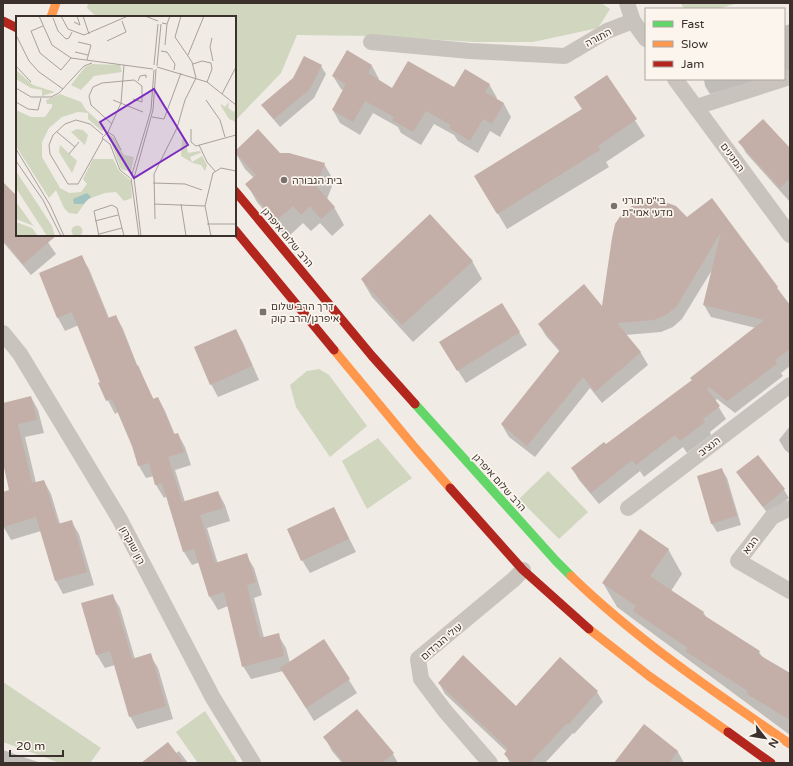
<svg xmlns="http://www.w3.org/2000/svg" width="793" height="766" font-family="'Varela Round','Noto Sans Hebrew',sans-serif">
<rect width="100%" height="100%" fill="#f0ebe5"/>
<g fill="#d1d6bf">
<polygon points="88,3 601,3 610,9 598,28 533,42 476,42 371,36 297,35 281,73 235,121 235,17 97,17 87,8"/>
<polygon points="681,3 738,3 718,9 684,9"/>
<polygon points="319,369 329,375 367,426 330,457 296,407 290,385 307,371"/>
<polygon points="378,438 412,478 367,509 342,461"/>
<polygon points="548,471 588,512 559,539 519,499"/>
<polygon points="3,682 101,748 90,763 60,763 3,742"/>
<polygon points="205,711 238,763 198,763 176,732"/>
</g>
<g fill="#0003">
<polygon points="790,24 790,71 784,75 784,26"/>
<polygon points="321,66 326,74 314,98 280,127 268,113 263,105"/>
<polygon points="372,66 379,79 378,81 392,89 454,89 489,84 497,98 496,99 504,104 511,117 500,137 490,131 478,153 458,141 454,135 434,124 421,145 401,133 398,127 373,113 360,135 340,123 333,110 344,91 341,89 333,76"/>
<polygon points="607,77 645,136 606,162 609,167 507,229 485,192 583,110"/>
<polygon points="704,79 768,79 710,94 705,86"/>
<polygon points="740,142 790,150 790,202 746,153"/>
<polygon points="235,152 279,154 324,164 334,181 327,199 334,207 344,225 332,236 320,223 311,231 303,223 287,238 257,202 247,184 254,178 245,169"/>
<polygon points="3,183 17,198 17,235 43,235 56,254 31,275 3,242"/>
<polygon points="712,199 790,306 790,366 781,373 783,376 735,413 717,399 715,401 726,419 710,432 711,435 687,453 683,447 644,477 640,471 599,504 579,480 572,468 606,446 693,381 756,328 711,317 704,305 712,270 682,319 673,327 661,332 625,335 641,353 648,365 602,403 590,388 535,457 509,437 502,425 560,352 546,336 539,324 603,308 687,218"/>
<polygon points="81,256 89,269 109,318 116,316 123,329 139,370 154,400 158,398 165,411 175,435 178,434 185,447 191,465 175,470 185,502 218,492 225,505 230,521 207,528 218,564 246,555 254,568 262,595 254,598 264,638 278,635 286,648 290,663 324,640 357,693 314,721 283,671 251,679 243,666 228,606 218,610 210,597 200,562 192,565 184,552 167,496 164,498 156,485 154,476 146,478 139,466 133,446 118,412 115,414 99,383 101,383 79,325 65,331 58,318 40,274"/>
<polygon points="472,261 482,279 413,342 372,297 362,280"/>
<polygon points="236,330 243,343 259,380 218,397 211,384"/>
<polygon points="519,332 527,345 466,383 448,355"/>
<polygon points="31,397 38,410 44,433 25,437 36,483 44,481 51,494 60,524 71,521 79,534 94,585 63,594 56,581 41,531 11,540 3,526 3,493 11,491 3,458 3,404"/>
<polygon points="790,426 790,454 785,450 779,440"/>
<polygon points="758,456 784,490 789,498 769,515 743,481 738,473"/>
<polygon points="722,470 727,478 741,525 717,532 712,524 698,477"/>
<polygon points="334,508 356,552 310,573 302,560"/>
<polygon points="668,549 682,574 671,591 703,612 707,618 759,652 763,658 790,674 790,735 617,607 603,583"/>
<polygon points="112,595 120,608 135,659 150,655 158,668 173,719 137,729 130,716 115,665 105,668 97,655"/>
<polygon points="439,683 516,707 597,692 603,702 574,734 573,733 545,763 510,763 505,754 507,752 445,694"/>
<polygon points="644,726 678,752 684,763 615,763"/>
<polygon points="325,738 393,754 398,763 342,763 332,751"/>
<polygon points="3,750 41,763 3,763"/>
<polygon points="179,751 188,763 147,763 175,754"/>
</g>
<g fill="#c3afa7">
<polygon points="347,50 372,65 368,73 392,88 408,61 454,87 465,69 490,84 485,92 504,103 492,124 483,119 470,141 449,128 451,125 426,111 413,132 392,120 394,117 365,101 353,122 332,110 346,84 332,76"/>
<polygon points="304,56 322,65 310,89 274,119 261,105 293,78"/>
<polygon points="607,75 637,119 598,146 600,150 497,214 474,176 582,109 574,97"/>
<polygon points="763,119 790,148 790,178 780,188 738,142"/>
<polygon points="258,129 280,153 289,153 325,163 316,186 335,207 321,219 310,206 301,215 293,206 276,221 245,184 256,175 235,152 235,151"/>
<polygon points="3,182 17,196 17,235 57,235 23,264 3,239"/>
<polygon points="712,198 778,287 777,288 790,305 790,349 775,360 777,364 727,401 709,387 707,389 720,406 703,419 705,422 680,441 675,435 636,465 632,460 591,493 571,468 604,442 606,444 692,380 690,378 764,320 703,305 721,232 676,307 666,315 654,320 617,323 641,352 595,392 583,377 527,446 501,424 560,350 538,324 584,284 602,306 612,238 615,224 623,212 635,204 648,200 662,201 676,206 687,217"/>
<polygon points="430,214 473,261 402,325 361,279"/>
<polygon points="82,255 108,318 116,315 137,366 138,365 153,399 158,397 174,434 178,433 184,452 168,457 182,502 218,491 223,508 200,515 215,563 247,553 256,582 247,585 260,638 279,633 284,656 242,667 224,592 209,597 194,549 183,552 162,483 155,485 149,463 138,466 132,446 112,399 106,401 98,383 100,382 72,312 57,318 39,273"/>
<polygon points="502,303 520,332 457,371 439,342"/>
<polygon points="236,329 252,366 210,385 194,347"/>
<polygon points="31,396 37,420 18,424 32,483 44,480 58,524 72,520 87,572 55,581 36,517 3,527 3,492 9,490 3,463 3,403"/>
<polygon points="758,455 785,489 763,507 736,472"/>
<polygon points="722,468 737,516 711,524 697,476"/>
<polygon points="334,507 349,539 301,561 287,529"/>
<polygon points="640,529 669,549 650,576 704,612 702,614 760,651 758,654 790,673 790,720 747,694 748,691 685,651 688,648 633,611 636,606 602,583"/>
<polygon points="113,594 132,659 151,653 166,706 129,717 110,651 96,655 81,603"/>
<polygon points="324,639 350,679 306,708 280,668"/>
<polygon points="463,655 516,706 560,657 598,691 568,725 567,723 530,763 513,763 504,754 508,749 438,683"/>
<polygon points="357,709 394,753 382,763 344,763 323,737"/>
<polygon points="644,724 678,751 669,763 614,763"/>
<polygon points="168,742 184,763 141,763"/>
</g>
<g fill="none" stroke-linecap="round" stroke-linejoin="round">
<g stroke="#c9c3be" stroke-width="16">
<polyline points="627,3 633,21 646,39"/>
<polyline points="371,42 470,51 565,56 607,31 633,21"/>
<polyline points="675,79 790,235"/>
<polyline points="696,107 790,77"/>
<polyline points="3,333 20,354 119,518 213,698 253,763"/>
<polyline points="628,508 790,385"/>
<polyline points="790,508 772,517 738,561 790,591"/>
<polyline points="490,763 445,711 421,679 418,659 513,580 523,570"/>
</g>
<polyline stroke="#63d668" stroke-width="9" points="415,404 556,561 571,576"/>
<g stroke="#ff974d" stroke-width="9">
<polyline points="51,17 56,3"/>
<polyline points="334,350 416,449 450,488"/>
<path d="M571 576C637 640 714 692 790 744"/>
<polyline points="589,629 649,676 728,732"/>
</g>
<g stroke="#b3261e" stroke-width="9">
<polyline points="3,21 17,28"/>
<polyline points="235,191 372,356 415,404"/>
<polyline points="235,230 334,350"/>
<polyline points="450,488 523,570 589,629"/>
<polyline points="728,732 771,763"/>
</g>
</g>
<g fill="#7a716c" stroke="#fbf5ee" stroke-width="1.5">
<circle cx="284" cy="180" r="4"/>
<circle cx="614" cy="206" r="4"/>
<rect x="259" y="308" width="8" height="8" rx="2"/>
</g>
<g text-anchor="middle" stroke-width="3.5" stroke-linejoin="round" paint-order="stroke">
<g font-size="10" fill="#3b302b" stroke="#fbf5ee">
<text transform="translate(598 37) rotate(-28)" y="4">התורה</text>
<text transform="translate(733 157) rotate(54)" y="4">המגינים</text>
<text transform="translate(288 237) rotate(50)" y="4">הרב שלום איפרגן</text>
<text transform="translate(709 446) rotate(-37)" y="4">הנציב</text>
<text transform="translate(500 482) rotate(48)" y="4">הרב שלום איפרגן</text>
<text transform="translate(133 545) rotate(62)" y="4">רון שוקרון</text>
<text transform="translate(750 545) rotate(-53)" y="4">הגיא</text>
<text transform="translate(441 641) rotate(-41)" y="4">עולי הגרדום</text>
</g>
<g font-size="10" fill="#3b302b" stroke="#fbf5ee" text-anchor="start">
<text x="292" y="184">בית הגבורה</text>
<text x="622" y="204">בי"ס תורני<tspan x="622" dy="12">מדעי אמי"ת</tspan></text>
<text x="271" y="310">דרך הרב שלום<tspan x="271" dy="12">איפרגן/הרב קוק</tspan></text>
</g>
</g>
<g transform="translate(16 16)">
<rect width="220" height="220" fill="#f0ebe5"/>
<path d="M76 48 104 49 106 56 78 60 65 74 55 69 69 51ZM0 54 17 69 39 76 26 80V74L15 72 0 63ZM44 78 65 86 70 94 90 112 86 115 72 103V97L62 96 46 101 33 112 26 126V141L44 172 53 177 65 176 71 168 67 163 77 143H97L103 155 115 165 116 182 108 185 100 176 89 177 72 183 61 198 53 197 48 192 40 174 33 182 0 130V94L15 101H29L36 91V88H31L30 84ZM213 86 212 92 218 96 220 93V106L213 103 205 90V88L209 91ZM61 113 67 114 72 119 69 129 55 116ZM92 118 98 122 108 139 118 141 115 156 105 153ZM166 123H169L172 137 184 135 185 137 174 141 176 146 186 140 191 149 189 155 185 149 177 147 165 140ZM44 129 61 145 56 157 43 136ZM0 155 36 210 39 220H31L0 172ZM0 186 16 208 18 210 0 203ZM0 206 16 212 22 220H0ZM55.5 215a5.5 5.5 0 1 1 11 0a5.5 5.5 0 1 1-11 0Z" fill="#d1d6bf"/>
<path d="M71 177 75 181 67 188H58L57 183Z" fill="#a1c2c1"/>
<path fill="none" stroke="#a8a09b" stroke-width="1" d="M23 0 36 29 55 42 137 53M45 0 52 13 68 19 112 0M67 0 73 18M129 0 142 5M165 0 159 21 176 46 180 62M37 2 42 15 50 23 53 22 56 16M58 6 64 9 61 0M146 7 151 8 154 0M27 10 15 15 24 37 45 54 55 42M0 19 13 45 23 56 47 73M196 22 194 31 197 45M91 25 110 16 106 5M62 26 75 29 71 44M149 29 151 8M145 35 151 36 159 48 158 54M59 36 72 39M172 39 188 0M177 48 186 45 195 47 196 53 191 66M108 49 105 87 92 116 86 122 94 128 104 154 114 162M138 49 142 8M0 50 15 66M141 50 145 8M141 51 191 66 220 89M122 65 124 60 130 59V62M0 72 15 81H35L43 77 68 50 76 47M206 78 220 51M97 84 127 96M190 84 204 104 209 121M0 86 12 93 22 94 25 82M136 101 148 103 165 57M96 108 75 89 73 80 77 71 86 67 118 64 126 70V86L117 83M175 113V126L180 130 220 119M41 116 59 131M92 116 98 120 105 134M87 119 74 108 60 104 49 108 37 119 33 129 34 138 52 168H62L87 123M183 129 191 146 199 155M0 133 34 189 48 220M53 138 63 126M0 145 27 184 45 220M116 158 135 94 138 54M115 162 123 220M137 167 169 168 186 174M138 188 189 190M165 188 170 220M139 203 138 158 161 112 169 84 180 62M79 205 102 199M191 208H220M83 218 106 212M83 220 78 195 96 189 101 192 108 220M125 220 118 162 137 94 140 53M195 220 189 190 197 157 205 152 220 155"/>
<path fill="#7b2cbf" fill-opacity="0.15" stroke="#7b2cbf" stroke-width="2" d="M138 73 172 129 118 162 84 106Z"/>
<rect width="220" height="220" fill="none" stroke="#3b302b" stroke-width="2"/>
</g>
<rect width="793" height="766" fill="none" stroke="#3b302b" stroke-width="8"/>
<rect x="645" y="8" width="140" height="72" fill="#fbf5ee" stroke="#aea6a0"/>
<rect x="653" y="21" width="20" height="6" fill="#63d668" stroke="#aea6a0"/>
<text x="681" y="28" font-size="12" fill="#3b302b">Fast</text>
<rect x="653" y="41" width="20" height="6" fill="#ff974d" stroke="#aea6a0"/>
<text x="681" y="48" font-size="12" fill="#3b302b">Slow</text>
<rect x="653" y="61" width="20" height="6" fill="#b3261e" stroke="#aea6a0"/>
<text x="681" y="68" font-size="12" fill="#3b302b">Jam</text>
<g transform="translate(765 738) rotate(121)" stroke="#fbf5ee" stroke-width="3" paint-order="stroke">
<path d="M0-3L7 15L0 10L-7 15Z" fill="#3b302b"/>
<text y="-6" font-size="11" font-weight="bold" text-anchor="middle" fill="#3b302b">N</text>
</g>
<path d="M10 750v6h53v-6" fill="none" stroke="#3b302b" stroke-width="2"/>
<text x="16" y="750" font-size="12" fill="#3b302b" stroke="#fbf5ee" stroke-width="3" paint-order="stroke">20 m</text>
</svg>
